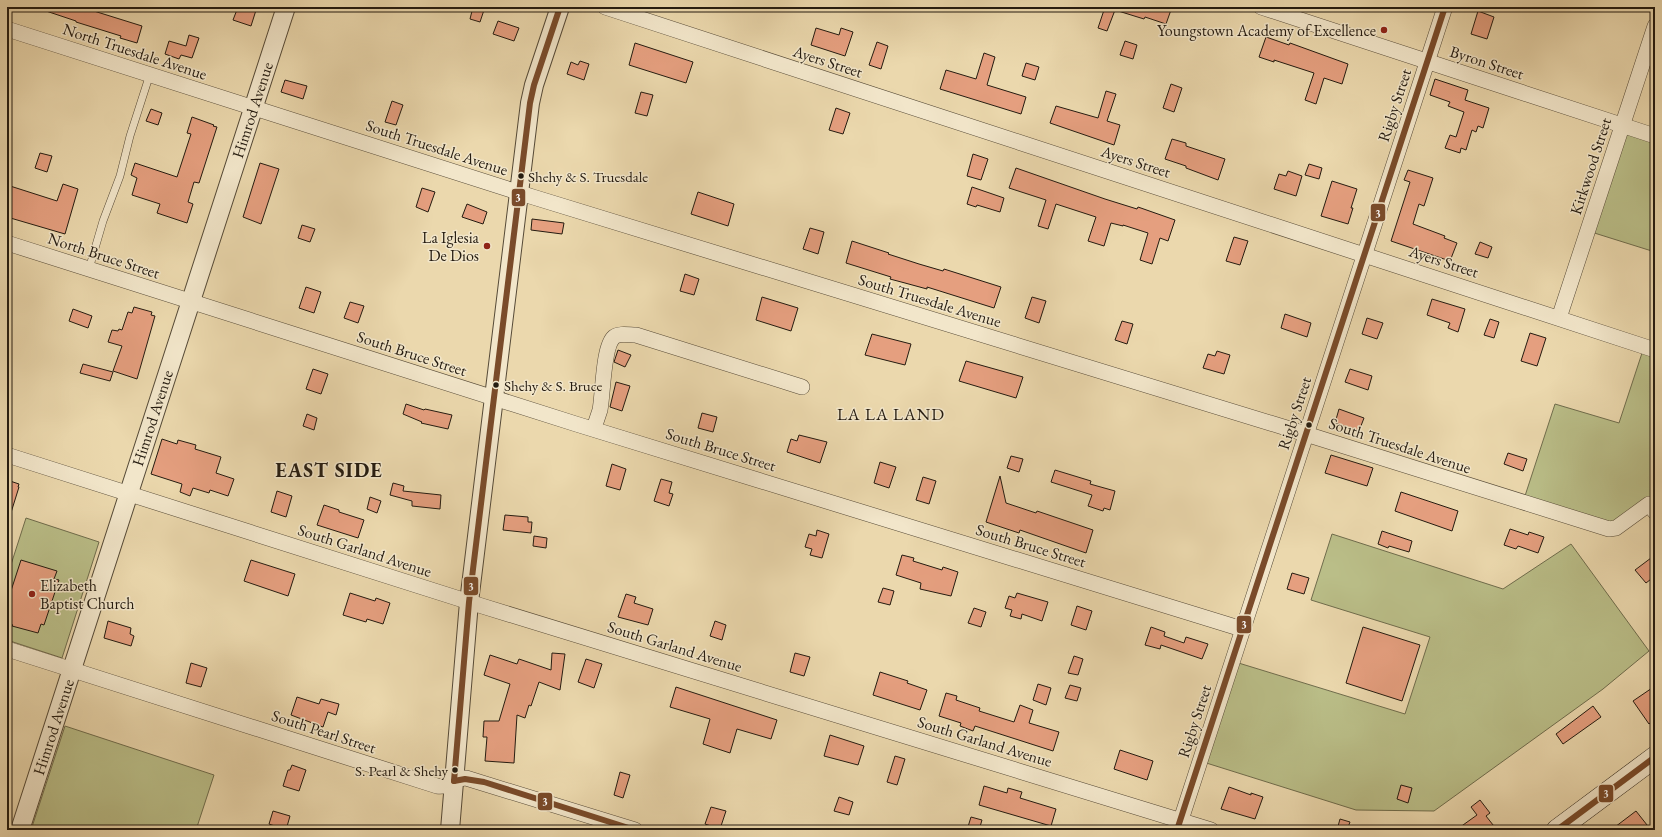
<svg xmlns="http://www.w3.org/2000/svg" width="1662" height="837" font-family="'EB Garamond',serif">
<rect width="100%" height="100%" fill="#ebd8ad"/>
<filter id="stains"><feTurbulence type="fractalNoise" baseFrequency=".005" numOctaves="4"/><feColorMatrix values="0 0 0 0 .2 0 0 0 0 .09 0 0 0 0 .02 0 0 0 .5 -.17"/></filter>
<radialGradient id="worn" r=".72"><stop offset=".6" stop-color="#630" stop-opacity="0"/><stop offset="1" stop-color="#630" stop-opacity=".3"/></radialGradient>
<g fill="#babe88" stroke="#6f6c4c">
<polygon points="1623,125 1655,136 1655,252 1588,231"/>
<polygon points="1644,347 1655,350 1655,512 1649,504 1616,528 1523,502 1555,404 1619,423"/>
<polygon points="26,518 99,542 62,658 7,640 7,577"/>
<polygon points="1332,534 1503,589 1571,544 1649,651 1603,689 1434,811 1356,810 1200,761 1232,661 1405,714 1430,637 1311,600"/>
<polygon points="65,726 214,775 196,830 31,830"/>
</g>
<g fill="#e59f7f" stroke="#241b10">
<polygon points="40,7 81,7 142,26 137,43 120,38 121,36 76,22 76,21 40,9"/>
<polygon points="238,7 257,7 251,26 233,20"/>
<polygon points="473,7 484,10 480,22 470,19"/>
<polygon points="1105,7 1172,7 1166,24 1145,17 1144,19 1115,10 1107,31 1098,28"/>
<polygon points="1478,11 1494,17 1487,39 1471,34"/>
<polygon points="498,21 519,28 514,41 493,34"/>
<polygon points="816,28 839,35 841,28 853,32 845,56 811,45"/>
<polygon points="189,35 199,38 192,58 181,55 179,59 165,54 169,41 186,46"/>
<polygon points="1266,37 1289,45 1290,43 1348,64 1342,84 1324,78 1316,104 1305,100 1314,73 1274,60 1274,62 1259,57"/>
<polygon points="1125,41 1137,45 1133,59 1120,55"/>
<polygon points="877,42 888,46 881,69 869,65"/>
<polygon points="635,43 693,62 686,83 629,65"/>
<polygon points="984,53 995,57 987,85 1026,97 1021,114 940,89 946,70 976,79"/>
<polygon points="580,61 589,64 584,80 567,74 571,62 578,65"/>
<polygon points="1026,63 1039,67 1035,80 1022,76"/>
<polygon points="1435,79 1468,90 1465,100 1489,108 1483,128 1478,126 1476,132 1472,130 1466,150 1461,148 1460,153 1445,148 1450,135 1456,137 1464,112 1448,106 1450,102 1430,95"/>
<polygon points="285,80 307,86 303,99 281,92"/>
<polygon points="1171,84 1182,88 1174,112 1163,108"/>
<polygon points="1106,91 1116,94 1107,121 1120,125 1114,145 1050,123 1056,106 1098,118"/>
<polygon points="641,92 653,95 647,116 635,113"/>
<polygon points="392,101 403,105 396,125 385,122"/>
<polygon points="836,108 850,113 843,134 829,130"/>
<polygon points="151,109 162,113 158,125 146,121"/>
<polygon points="192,117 214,125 213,126 217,127 199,183 194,182 188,202 193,204 187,223 157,213 160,204 132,195 137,178 131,175 135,163 177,177 191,134 187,133"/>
<polygon points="1172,139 1186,143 1186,146 1225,159 1218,180 1186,168 1186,166 1165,159"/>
<polygon points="40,153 52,156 47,172 35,168"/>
<polygon points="973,154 988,159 981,180 967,176"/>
<polygon points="260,163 279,169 261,224 243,217"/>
<polygon points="1309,164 1322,168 1319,179 1305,175"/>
<polygon points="1016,168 1105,199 1137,209 1138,207 1175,220 1168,241 1160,238 1152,264 1140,260 1148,233 1123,225 1123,226 1111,223 1104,246 1088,241 1096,217 1056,204 1048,229 1038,226 1046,200 1009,188"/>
<polygon points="1408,170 1433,178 1424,206 1419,204 1413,224 1445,236 1444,238 1457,243 1450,261 1391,241 1410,182 1404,180"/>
<polygon points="1288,171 1302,176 1296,196 1274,189 1279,174 1286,176"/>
<polygon points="1332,181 1357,189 1351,208 1353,208 1348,224 1321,216"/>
<polygon points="63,184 78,189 65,234 7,217 7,185 57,201"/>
<polygon points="972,187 1004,198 1000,212 977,205 976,207 967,204"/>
<polygon points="422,188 435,192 428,212 416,207"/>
<polygon points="698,192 734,204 728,226 691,214"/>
<polygon points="467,204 487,212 483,224 462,217"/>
<polygon points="532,219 564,223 562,234 531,230"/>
<polygon points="302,225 315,229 310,242 298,238"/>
<polygon points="810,228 824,232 818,254 803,249"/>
<polygon points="1234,237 1248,241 1240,265 1226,261"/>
<polygon points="852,241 889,253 888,254 919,264 943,271 944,269 1001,287 994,308 927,287 927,289 905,283 890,279 891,277 846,263"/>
<polygon points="1480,242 1492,247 1488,258 1475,254"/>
<polygon points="685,274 699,279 694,295 680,291"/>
<polygon points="306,287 321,292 314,313 299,308"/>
<polygon points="762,297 798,308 791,331 756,320"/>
<polygon points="1032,297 1046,301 1039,323 1025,318"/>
<polygon points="1432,299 1465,309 1458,332 1448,328 1450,323 1427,315"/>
<polygon points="350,302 364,306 358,323 344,318"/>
<polygon points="134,307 152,312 151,315 155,316 137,379 113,371 122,346 108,342 112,330 118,331 119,329 122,330 128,312 132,313"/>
<polygon points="73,309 92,316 88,328 69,321"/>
<polygon points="1285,314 1311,323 1307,337 1281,328"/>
<polygon points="1367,318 1383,323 1377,339 1362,334"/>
<polygon points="1490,319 1499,322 1494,338 1484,335"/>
<polygon points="1122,321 1133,324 1127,344 1115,340"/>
<polygon points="1530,333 1546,338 1537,366 1521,361"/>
<polygon points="872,334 911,344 905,365 865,355"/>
<polygon points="618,350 631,355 625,367 614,362"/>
<polygon points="1217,351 1230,355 1224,374 1203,368 1208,354 1215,356"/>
<polygon points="966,361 1023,377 1016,398 959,381"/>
<polygon points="83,364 113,372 110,381 80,373"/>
<polygon points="313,369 328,374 321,394 306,389"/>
<polygon points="1350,369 1372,376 1368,390 1345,382"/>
<polygon points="616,382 630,386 622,411 610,407"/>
<polygon points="406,404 424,410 425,409 452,415 448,429 421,423 422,422 403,414"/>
<polygon points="1339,409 1364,418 1359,431 1335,423"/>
<polygon points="702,413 717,417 713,432 698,428"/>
<polygon points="307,414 317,418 314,430 303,426"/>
<polygon points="799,435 827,442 820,463 787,452 791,439 797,441"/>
<polygon points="162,439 177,444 178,440 196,445 195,449 221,457 216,473 234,479 228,496 210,490 209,493 193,488 190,496 180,492 182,484 151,474"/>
<polygon points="1508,453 1527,459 1523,471 1504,464"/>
<polygon points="1331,455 1373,468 1367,486 1325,473"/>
<polygon points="1011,456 1023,459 1019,472 1007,468"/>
<polygon points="880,462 896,467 889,488 874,483"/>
<polygon points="612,464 626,469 620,490 606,486"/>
<polygon points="1055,470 1091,481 1090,484 1115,491 1110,510 1104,508 1103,511 1088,506 1092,495 1051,482"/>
<polygon points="1000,476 1006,503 1036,513 1037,511 1093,530 1086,553 1020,530 1019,533 986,522"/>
<polygon points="923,477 936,481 929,504 916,500"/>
<polygon points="661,479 672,482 669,493 673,494 669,506 654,501"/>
<polygon points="7,480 19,484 18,487 19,487 9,519 7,519"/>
<polygon points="393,483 404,486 403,491 441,495 440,509 412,506 412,501 390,495"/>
<polygon points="277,491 292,496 286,517 271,512"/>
<polygon points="1401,492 1458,511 1452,531 1395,511"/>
<polygon points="370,497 381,501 377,513 367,509"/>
<polygon points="324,505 339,510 339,512 364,520 358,538 317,525"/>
<polygon points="505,515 528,517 528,522 532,522 531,533 503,530"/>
<polygon points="1510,529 1528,535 1529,532 1544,537 1538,553 1518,546 1516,549 1504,545"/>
<polygon points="817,530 829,534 822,558 810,555 812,549 805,547 809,534 816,536"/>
<polygon points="1382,531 1412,541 1409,552 1389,546 1388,548 1378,544"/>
<polygon points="534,536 547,538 546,548 533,546"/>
<polygon points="902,555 914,558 913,561 942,570 943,567 958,572 951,596 920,589 921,583 896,575"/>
<polygon points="1655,555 1655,576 1646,583 1635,570"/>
<polygon points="21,560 57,571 54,579 59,580 44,625 41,624 38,633 12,626 13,625 7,623 7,603"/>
<polygon points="251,560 295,574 288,596 244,581"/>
<polygon points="1292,573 1309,578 1304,594 1287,589"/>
<polygon points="883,588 894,591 890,605 878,602"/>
<polygon points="350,593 375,601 376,598 390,603 383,624 367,619 366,622 343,615"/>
<polygon points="1017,593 1048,602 1042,621 1022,614 1021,619 1010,616 1012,610 1005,608 1009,596 1015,598"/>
<polygon points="626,594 636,597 634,603 653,609 648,625 618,617"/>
<polygon points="1077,606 1092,611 1086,630 1071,625"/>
<polygon points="974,608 986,612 981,627 968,623"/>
<polygon points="108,621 131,628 130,634 134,636 131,646 104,638"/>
<polygon points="715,621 726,625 722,640 710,636"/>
<polygon points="1151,627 1165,632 1164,636 1184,643 1186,637 1208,644 1202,659 1161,645 1160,649 1145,645"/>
<polygon points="1363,627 1420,645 1402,701 1346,683"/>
<polygon points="552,653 565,654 560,690 539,682 531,706 529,705 525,718 517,715 514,763 485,761 487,737 483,737 484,721 499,721 510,684 484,675 490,655 517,664 519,659 551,670"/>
<polygon points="795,653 810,657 804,676 790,672"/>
<polygon points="1074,656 1083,659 1078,675 1068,673"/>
<polygon points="586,659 602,664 594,688 578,682"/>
<polygon points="191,663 207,668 201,687 186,683"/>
<polygon points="880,672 908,681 907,683 927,690 920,710 873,695"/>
<polygon points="1038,684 1051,688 1046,705 1033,700"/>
<polygon points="1070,685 1081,688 1077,701 1065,698"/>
<polygon points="1655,686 1655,719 1649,724 1633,701"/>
<polygon points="676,687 777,720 771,739 737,729 730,753 703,744 710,719 670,707"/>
<polygon points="946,693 957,696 956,700 980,708 979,711 1014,722 1020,705 1033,710 1029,723 1059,732 1053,751 975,726 973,731 960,726 961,723 939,716"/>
<polygon points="297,697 319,704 321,699 339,704 336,715 328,712 323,727 291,715"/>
<polygon points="1593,706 1601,717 1563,744 1556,734"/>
<polygon points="830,735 864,746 858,765 824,756"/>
<polygon points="1120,750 1153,761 1147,780 1114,769"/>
<polygon points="895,756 905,759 897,785 887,782"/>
<polygon points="292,765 306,770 299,791 283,786 288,770 290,770"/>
<polygon points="620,772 630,775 623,798 614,795"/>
<polygon points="1401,785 1412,788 1408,803 1397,799"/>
<polygon points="984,786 1007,793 1008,788 1022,792 1020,798 1056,809 1051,826 979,805"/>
<polygon points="1229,787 1251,795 1251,793 1263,797 1255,819 1221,809"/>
<polygon points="839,797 853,802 849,815 834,811"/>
<polygon points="1480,800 1490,813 1486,816 1497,830 1456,830 1477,815 1471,807"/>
<polygon points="711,807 726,811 720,829 705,824"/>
<polygon points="273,811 290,816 286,830 269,824"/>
<polygon points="1636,811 1651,830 1611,830"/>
<polygon points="971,817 982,820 979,830 967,830"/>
<polygon points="1340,819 1350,822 1347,830 1337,830"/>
</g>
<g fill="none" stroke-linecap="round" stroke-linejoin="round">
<defs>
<polyline id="service" points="89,269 103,221 120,176 130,136 150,74"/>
<g id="minor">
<polyline points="605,7 1655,350"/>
<polyline points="1261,7 1655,136"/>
<polyline points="7,29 533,197 1293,430 1609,529 1616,528 1649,504 1655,512"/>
<polyline points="7,243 576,424 1242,629"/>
<polyline points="1559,318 1655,26"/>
<path d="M594 428C596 422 598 416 600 410 603 395 603 346 614 337 619 333 629 335 636 335L802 387"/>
<polyline points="7,455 482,606 1211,830"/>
<path d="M7 649 437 786C449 788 455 778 466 778L635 830"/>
<polyline points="1178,829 1445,7"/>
</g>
<g id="tertiary">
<polyline points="20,830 286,7"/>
<polyline points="450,830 469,602 530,103 534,85 560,7"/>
</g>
<polyline id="secondary" points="1557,830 1655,757"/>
</defs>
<use href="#service" stroke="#564a37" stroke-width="8"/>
<use href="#minor" stroke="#564a37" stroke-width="16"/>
<use href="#tertiary" stroke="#564a37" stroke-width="20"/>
<use href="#secondary" stroke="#241b10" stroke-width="22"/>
<use href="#service" stroke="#f2e6ca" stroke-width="7"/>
<use href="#minor" stroke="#f2e6ca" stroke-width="15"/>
<use href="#tertiary" stroke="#f2e6ca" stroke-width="18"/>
<use href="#secondary" stroke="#f2e6ca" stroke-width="21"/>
<defs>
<g id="bus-1">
<polyline points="454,781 469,602 530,103 534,85 560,7"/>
<polyline points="454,781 465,779 484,782 635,830"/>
<polyline points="1177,830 1445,7"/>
<polyline points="1557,830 1655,757"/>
</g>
</defs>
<use href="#bus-1" stroke="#f2e6ca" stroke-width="9"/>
<use href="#bus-1" stroke="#7a4b2a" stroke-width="6"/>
</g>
<g fill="#8f2418" stroke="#f2e6ca" stroke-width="1.5">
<circle cx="1384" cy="30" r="4"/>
<circle cx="487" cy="246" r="4"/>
<circle cx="32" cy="594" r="4"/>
</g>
<g fill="#241b10" stroke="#f2e6ca" stroke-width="1.5">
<circle cx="521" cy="176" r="3.5"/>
<circle cx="496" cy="385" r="3.5"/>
<circle cx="1309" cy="425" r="3.5"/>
<circle cx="455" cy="770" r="3.5"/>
</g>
<g text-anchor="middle" stroke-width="3" stroke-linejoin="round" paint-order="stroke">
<g font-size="15" fill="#241b10" stroke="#f2e6ca" text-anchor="start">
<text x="528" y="182">Shehy &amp; S. Truesdale</text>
<text x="504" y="391">Shehy &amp; S. Bruce</text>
<text x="448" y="776" text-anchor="end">S. Pearl &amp; Shehy</text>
</g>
<g font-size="16" fill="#241b10" stroke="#f2e6ca" text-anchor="end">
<text x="1376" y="36">Youngstown Academy of Excellence</text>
<text x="479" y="243">La Iglesia<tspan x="479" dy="18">De Dios</tspan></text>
<text x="40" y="591" text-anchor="start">Elizabeth<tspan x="40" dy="18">Baptist Church</tspan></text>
</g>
<g font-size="16" fill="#241b10" stroke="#f2e6ca">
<text transform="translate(135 51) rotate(18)" y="6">North Truesdale Avenue</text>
<text transform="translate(828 61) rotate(18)" y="6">Ayers Street</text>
<text transform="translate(1487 62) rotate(18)" y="6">Byron Street</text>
<text transform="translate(1394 105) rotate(-72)" y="6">Rigby Street</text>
<text transform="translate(252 110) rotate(-72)" y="6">Himrod Avenue</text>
<text transform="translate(437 147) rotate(18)" y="6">South Truesdale Avenue</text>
<text transform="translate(1136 161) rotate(18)" y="6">Ayers Street</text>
<text transform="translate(1590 166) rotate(-72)" y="6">Kirkwood Street</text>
<text transform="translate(104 255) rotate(18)" y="6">North Bruce Street</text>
<text transform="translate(1444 261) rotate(18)" y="6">Ayers Street</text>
<text transform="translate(930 300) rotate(17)" y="6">South Truesdale Avenue</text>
<text transform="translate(412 353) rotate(18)" y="6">South Bruce Street</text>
<text transform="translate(1294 413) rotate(-72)" y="6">Rigby Street</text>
<text transform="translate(152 418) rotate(-72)" y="6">Himrod Avenue</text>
<text transform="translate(1400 445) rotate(18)" y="6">South Truesdale Avenue</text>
<text transform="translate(721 449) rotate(17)" y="6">South Bruce Street</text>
<text transform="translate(1031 545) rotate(17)" y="6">South Bruce Street</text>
<text transform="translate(365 550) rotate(18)" y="6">South Garland Avenue</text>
<text transform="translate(675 646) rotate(17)" y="6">South Garland Avenue</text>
<text transform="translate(1194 721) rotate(-72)" y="6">Rigby Street</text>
<text transform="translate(53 727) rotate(-72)" y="6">Himrod Avenue</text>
<text transform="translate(324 731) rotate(18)" y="6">South Pearl Street</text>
<text transform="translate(985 741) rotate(17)" y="6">South Garland Avenue</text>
</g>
<g font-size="17" letter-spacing="1" fill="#241b10" stroke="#f2e6ca">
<text x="891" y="420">LA LA LAND</text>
</g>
<g font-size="20" font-weight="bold" letter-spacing="1" fill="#241b10" stroke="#f2e6ca">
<text x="329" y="477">EAST SIDE</text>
</g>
</g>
<g stroke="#f2e6ca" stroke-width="1.5">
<rect x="511" y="188" width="15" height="19" rx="4" fill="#7a4b2a"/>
<rect x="1370" y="203" width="16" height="19" rx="4" fill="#7a4b2a"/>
<rect x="463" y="576" width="16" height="20" rx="4" fill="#7a4b2a"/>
<rect x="1236" y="615" width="16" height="19" rx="4" fill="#7a4b2a"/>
<rect x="1598" y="784" width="16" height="19" rx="4" fill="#7a4b2a"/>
<rect x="537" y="792" width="16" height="19" rx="4" fill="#7a4b2a"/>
</g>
<g font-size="11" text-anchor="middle" font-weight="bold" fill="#fff">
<text x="518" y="201">3</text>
<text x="1378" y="217">3</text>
<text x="471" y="590">3</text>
<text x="1244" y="628">3</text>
<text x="1606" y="797">3</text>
<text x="545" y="805">3</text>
</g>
<rect width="1662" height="837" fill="none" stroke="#ebd8ad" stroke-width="24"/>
<rect x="8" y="8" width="1646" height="821" fill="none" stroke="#241b10" stroke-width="2"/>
<rect x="12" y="12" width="1638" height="813" fill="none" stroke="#241b10"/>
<rect width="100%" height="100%" filter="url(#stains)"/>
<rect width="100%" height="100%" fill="url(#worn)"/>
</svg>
